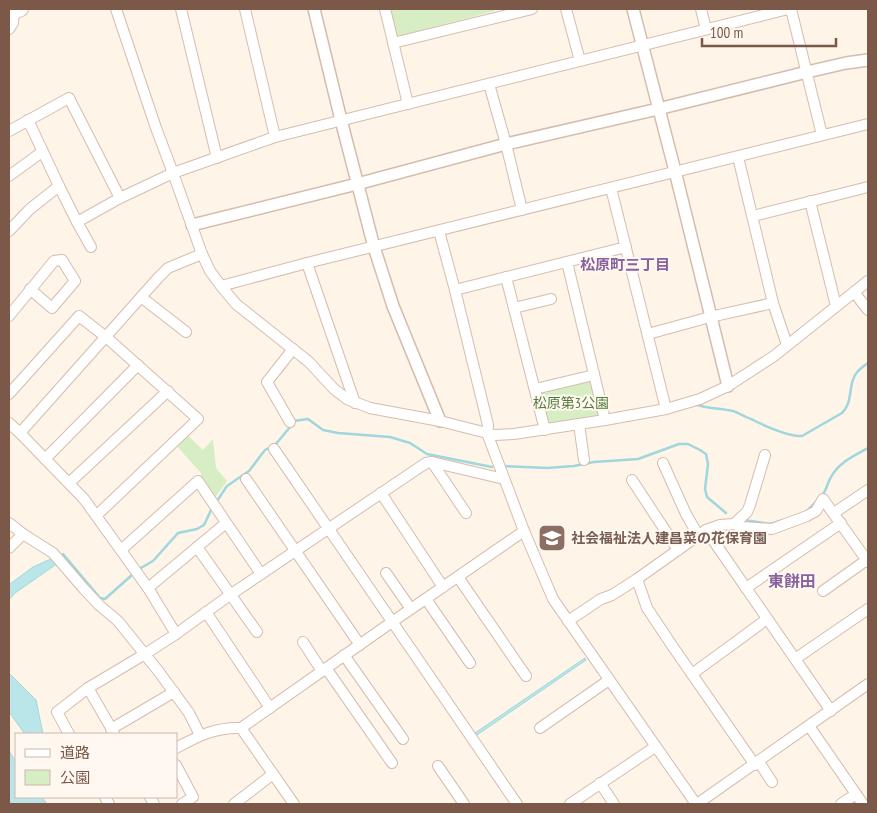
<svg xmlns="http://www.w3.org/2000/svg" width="877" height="813" font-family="'PT Sans Narrow','Noto Sans JP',sans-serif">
<rect width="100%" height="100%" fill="#fef4e8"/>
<g fill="#d7eec4">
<polygon points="389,9 494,9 495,11 396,37"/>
<polygon points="590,379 601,418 548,426 539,396 542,390"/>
<polygon points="186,434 203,450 213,439 216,468 227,481 214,499 201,479 201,473 175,444"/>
</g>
<g fill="#bae6ea" stroke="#9fd7dd">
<polygon points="53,558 58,563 15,593 9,600 9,586 10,584 33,567"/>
<polygon points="585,658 586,660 477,735 475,733"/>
<polygon points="9,673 36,700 43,734 25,734 9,712"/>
<polygon points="9,751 16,762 16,797 42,797 47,804 9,804"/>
</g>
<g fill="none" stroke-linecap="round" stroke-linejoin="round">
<g stroke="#9fd7dd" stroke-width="2.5">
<path d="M695 404C707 409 720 408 733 411 739 413 745 417 751 419 765 426 786 436 802 436L842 413C854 402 847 383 858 371 861 368 865 365 868 363"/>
<polyline points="294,421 308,419 323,430 338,433 390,437 410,443 427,454 492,467"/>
<polyline points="275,445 291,426"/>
<polyline points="503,466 547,468 574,466 594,462 638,459 679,444 688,444 700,450 706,454 708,464 705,489 707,497 726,513"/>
<path d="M822 495C827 490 827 483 831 477 839 462 854 456 868 448"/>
<polyline points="217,501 227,486 249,471 265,450 269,448"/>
<polyline points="808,510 817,501"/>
<polyline points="744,520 770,524 783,520"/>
<polyline points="63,554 100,598 105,599 133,574"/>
<polyline points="139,569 153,561 178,533 197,529 204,525 212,508"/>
</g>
<defs>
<g id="minor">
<polyline points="116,9 156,128 173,173 202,254 210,271 221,286 236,304 309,362 334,389 347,399 370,408 440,421 487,433 494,435 514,434 605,420 666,409 700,399 728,386 774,356 868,281"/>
<polyline points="181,9 217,158"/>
<polyline points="245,9 275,137"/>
<polyline points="385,9 408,104"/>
<polyline points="566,9 580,61"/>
<polyline points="701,9 706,29"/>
<polyline points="791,9 822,135"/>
<polyline points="9,29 13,23 14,12"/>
<polyline points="393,43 532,9"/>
<polyline points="489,84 506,144 522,210"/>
<polyline points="28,120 59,186"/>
<polyline points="9,131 69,98 120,198"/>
<polyline points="738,157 773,303 787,345"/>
<polyline points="9,176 42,152"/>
<polyline points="611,188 666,409"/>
<polyline points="810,201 836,306"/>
<polyline points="753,216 868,187"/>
<polyline points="77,222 91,247"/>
<polyline points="9,231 30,209 59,186 77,222 120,198 173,173 275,137 788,9"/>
<polyline points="439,231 455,290 488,425 487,433 524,531 553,599 696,804"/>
<polyline points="567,262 605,420"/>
<polyline points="307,263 355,403"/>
<polyline points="506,277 545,430"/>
<polyline points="221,286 307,263 868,124"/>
<polyline points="455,290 626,247"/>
<polyline points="854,292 868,310"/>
<polyline points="141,297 186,332"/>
<polyline points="514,308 551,299"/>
<polyline points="9,316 54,261 62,260 75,281 52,308 30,289"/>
<polyline points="648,334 710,317 773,303"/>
<polyline points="535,389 594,375"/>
<polyline points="9,394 79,316 106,337 198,419 97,515"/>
<polyline points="290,422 267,382 293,349"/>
<polyline points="9,423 20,433"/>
<polyline points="579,424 584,460"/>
<polyline points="274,449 517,804"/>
<polyline points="45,459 138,365"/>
<polyline points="432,462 466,513"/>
<polyline points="663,463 686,514 698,535"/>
<polyline points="246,479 360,645"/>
<polyline points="632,480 678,550"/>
<polyline points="69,483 168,391"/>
<polyline points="381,493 443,587"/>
<polyline points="834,513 868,490"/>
<polyline points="9,523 23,534 53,553 84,589 99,605 118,621 159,672 189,713 200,735"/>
<polyline points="734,524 747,512 750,505 765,455"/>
<polyline points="706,530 720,525 734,524 742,527 772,529 807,516 816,511 823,499 868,562"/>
<polyline points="197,547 257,632"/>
<polyline points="9,548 23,534"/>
<polyline points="121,550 198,481 261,574"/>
<polyline points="386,573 411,609"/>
<polyline points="458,577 526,676"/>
<polyline points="637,579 647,608 671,644 755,765"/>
<polyline points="148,588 226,523"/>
<polyline points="746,588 841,523"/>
<polyline points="823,591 868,559"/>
<polyline points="426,599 470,663"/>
<polyline points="206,612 270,708"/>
<polyline points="568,621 601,599 612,595 637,579 706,530 831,711"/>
<polyline points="176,634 148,588 84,499 20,433 158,278 168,268 202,254"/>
<polyline points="303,642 322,671"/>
<polyline points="344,655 403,739"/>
<polyline points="795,659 868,609"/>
<polyline points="326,668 392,763"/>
<polyline points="692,674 767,619"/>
<polyline points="88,688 114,733"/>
<polyline points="809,726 856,794 841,804"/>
<polyline points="241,728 294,804"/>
<polyline points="540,728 609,680"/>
<polyline points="111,729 174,692"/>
<polyline points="69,734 57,712 88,688 145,654 176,634 230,595 426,463 432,462 504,479"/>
<path d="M176 748C198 736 216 727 241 728L392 622 524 531"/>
<polyline points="759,762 772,782"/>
<polyline points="176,765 193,797 182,804"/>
<polyline points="438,766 464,804"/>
<polyline points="600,783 614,804"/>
<polyline points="856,794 863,804"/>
<polyline points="105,797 109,804"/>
<polyline points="150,797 154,804"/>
<polyline points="234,804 273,774"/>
<polyline points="570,804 655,747"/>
<polyline points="697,804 868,684"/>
</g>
<g id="tertiary">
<polyline points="314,9 341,120 374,247 393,306 440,421"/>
<polyline points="633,9 675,171 728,386"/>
<polyline points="192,225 357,184 506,144 658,109 807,72 846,63 868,60"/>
</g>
<polyline id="secondary" points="9,12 14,12 21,9"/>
</defs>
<use href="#minor" stroke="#d4bdaf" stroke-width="12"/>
<use href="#tertiary" stroke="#d4bdaf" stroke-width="14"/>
<use href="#secondary" stroke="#d8bdab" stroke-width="16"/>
<use href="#minor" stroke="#fff" stroke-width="10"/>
<use href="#tertiary" stroke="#fff" stroke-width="11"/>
<use href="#secondary" stroke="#fff" stroke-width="14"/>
</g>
<defs>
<symbol id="school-square" viewBox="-11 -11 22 22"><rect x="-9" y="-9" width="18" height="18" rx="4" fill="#8d6e63" stroke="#fff8f0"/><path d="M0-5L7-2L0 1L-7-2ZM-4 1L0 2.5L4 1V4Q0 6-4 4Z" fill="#fff"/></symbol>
</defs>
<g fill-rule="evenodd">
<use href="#school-square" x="536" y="522" width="32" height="32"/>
</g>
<g text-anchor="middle" stroke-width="4" stroke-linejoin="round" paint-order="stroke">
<g font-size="14" fill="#527c3c" stroke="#fff8f0">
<text x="571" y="408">松原第3公園</text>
</g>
<g font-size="14" font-weight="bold" fill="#785e54" stroke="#fff8f0" text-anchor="start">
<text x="571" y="543">社会福祉法人建昌菜の花保育園</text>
</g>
<g font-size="15" font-weight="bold" fill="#88649f" stroke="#fff8f0">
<text x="625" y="270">松原町三丁目</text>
</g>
<g font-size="16" font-weight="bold" fill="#88649f" stroke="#fff8f0">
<text x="792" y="587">東餅田</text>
</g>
</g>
<rect width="877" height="813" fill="none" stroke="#7b5848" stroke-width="20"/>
<rect x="15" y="733" width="162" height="65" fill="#fff8f0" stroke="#cab8ad"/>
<rect x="25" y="749" width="25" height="8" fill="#ffffff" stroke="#cab8ad"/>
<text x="60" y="758" font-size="15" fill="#7b5848">道路</text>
<rect x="25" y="770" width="25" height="15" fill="#d7eec4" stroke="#cab8ad"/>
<text x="60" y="783" font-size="15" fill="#7b5848">公園</text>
<path d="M702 38v8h134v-8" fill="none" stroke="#7b5848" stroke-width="2.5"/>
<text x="710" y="38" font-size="15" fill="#7b5848" stroke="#fff8f0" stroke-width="4" paint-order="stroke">100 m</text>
</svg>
